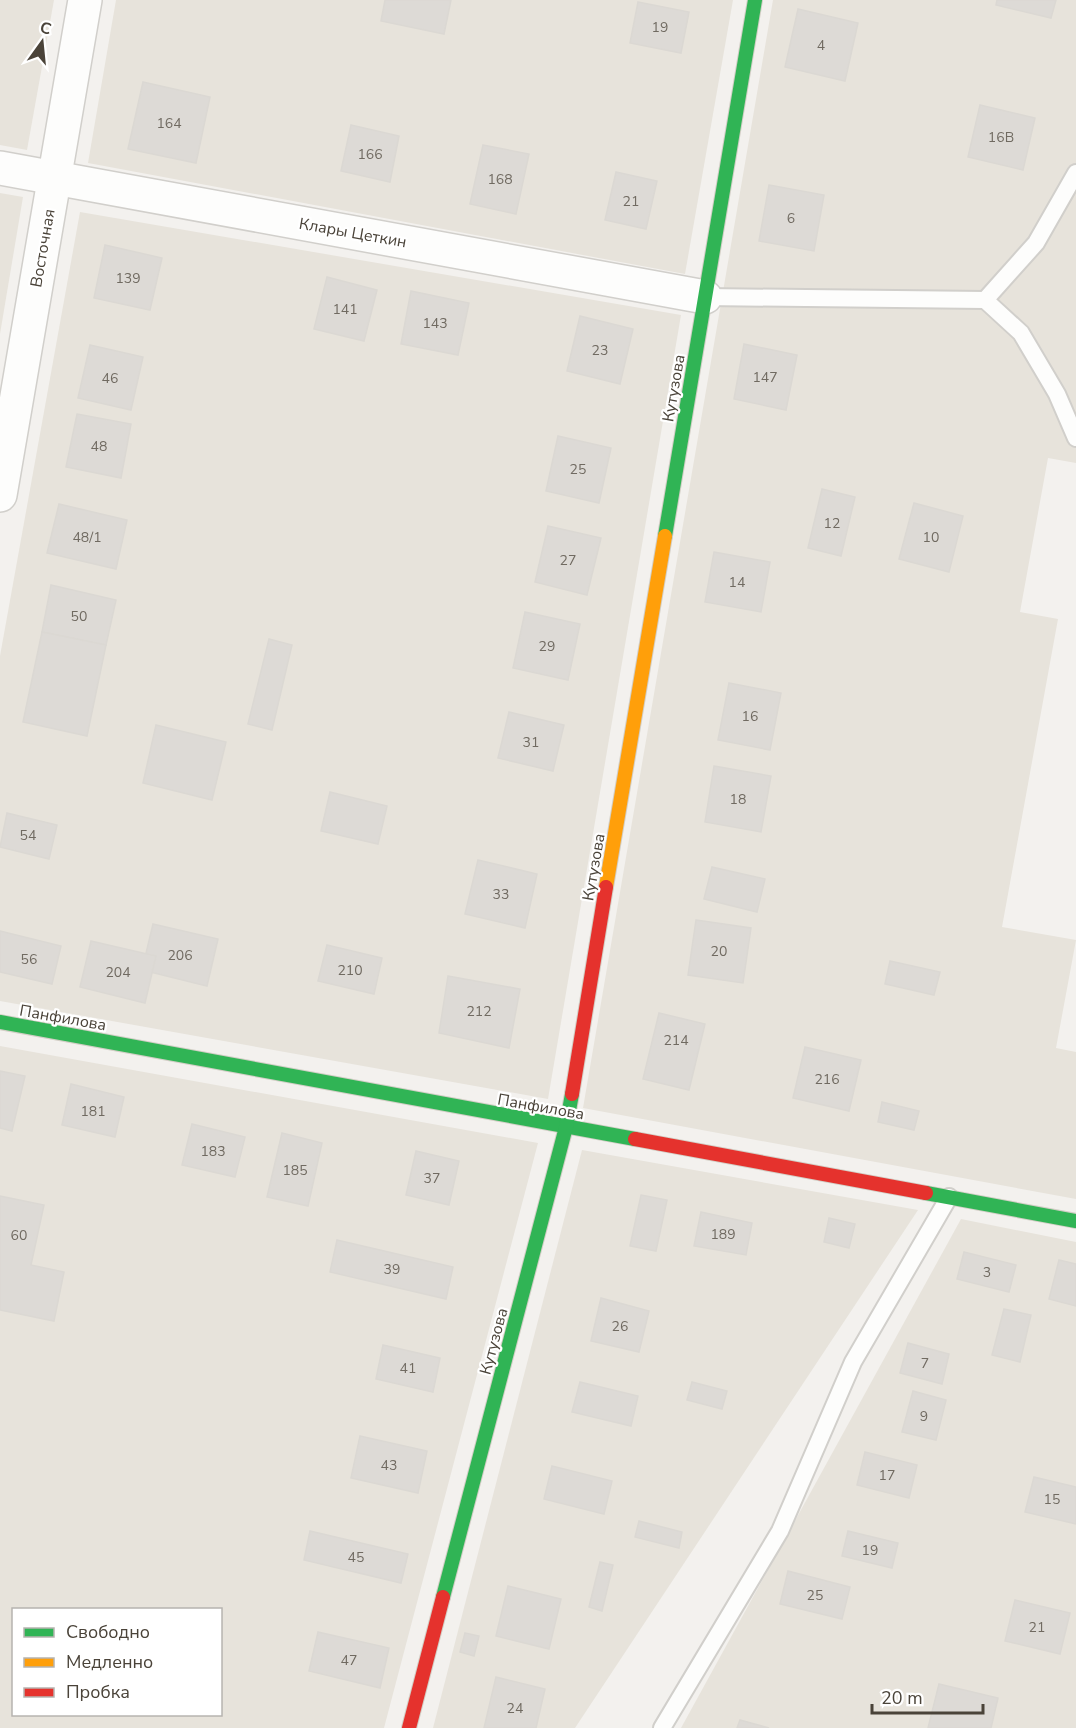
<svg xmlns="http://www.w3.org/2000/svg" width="1076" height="1728" font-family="'Nunito Sans',sans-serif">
<rect width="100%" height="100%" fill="#f3f1ee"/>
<g fill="#e7e3db" fill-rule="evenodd">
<polygon points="0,0 54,0 27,150 0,145"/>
<polygon points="116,0 733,0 685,274 88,163"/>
<polygon points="773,0 1076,0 1076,463 1048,458 1020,612 1058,619 1002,927 1076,940 1056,1048 1076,1052 1076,1199 583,1108"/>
<polygon points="0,193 23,197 0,334"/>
<polygon points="80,212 681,315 548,1099 0,1001 0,656"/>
<path d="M0 1046 538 1143 384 1728H0ZM14 1610H220V1714H14Z"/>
<polygon points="582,1150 918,1210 575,1728 433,1728"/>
<polygon points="961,1219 1076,1242 1076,1728 681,1728"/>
</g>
<g fill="#dddad6" stroke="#dbd8d3" stroke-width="1.5">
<polygon points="385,0 451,0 444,34 381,21"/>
<polygon points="997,0 1056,0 1051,18 996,5"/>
<polygon points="638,2 689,12 681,53 630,43"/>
<polygon points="798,9 858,23 845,81 785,67"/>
<polygon points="143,82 210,97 196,163 128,149"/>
<polygon points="980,105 1035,118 1023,170 968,157"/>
<polygon points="351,125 399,136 390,182 341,171"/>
<polygon points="483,145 529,154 516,214 470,204"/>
<polygon points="616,172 657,181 646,229 605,220"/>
<polygon points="769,185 824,195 814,251 759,241"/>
<polygon points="105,245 162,258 150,310 94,298"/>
<polygon points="327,277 377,290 364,341 314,329"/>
<polygon points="411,291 469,303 458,355 401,344"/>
<polygon points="580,316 633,329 620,384 567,371"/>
<polygon points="744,344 797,355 786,410 734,399"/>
<polygon points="90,345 143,357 131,410 78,398"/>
<polygon points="77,414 131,424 121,478 66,467"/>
<polygon points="558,436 611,448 599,503 546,491"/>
<polygon points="822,489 855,497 841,556 808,548"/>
<polygon points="914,503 963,516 949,572 899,559"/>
<polygon points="59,504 127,520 116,569 47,553"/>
<polygon points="548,526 601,538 587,595 535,582"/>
<polygon points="714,552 770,562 761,612 705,602"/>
<polygon points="51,585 116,600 106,645 42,632"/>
<polygon points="525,612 580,624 568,680 513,668"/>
<polygon points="42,632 106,645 87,736 23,722"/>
<polygon points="269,639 292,645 272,730 248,724"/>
<polygon points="729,683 781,693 770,750 718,740"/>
<polygon points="509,712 564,725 553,771 498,758"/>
<polygon points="156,725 226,742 212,800 143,783"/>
<polygon points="714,766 771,776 761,832 705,822"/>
<polygon points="330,792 387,806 378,844 321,831"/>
<polygon points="7,813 57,825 49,859 0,847"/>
<polygon points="478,860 537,874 525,928 465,914"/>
<polygon points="712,867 765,879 757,912 704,899"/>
<polygon points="696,920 751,928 743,983 688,975"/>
<polygon points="153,924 218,939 207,986 142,970"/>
<polygon points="0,931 61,946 52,984 0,972"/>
<polygon points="91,941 156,956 145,1003 80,987"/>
<polygon points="327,945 382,958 374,994 318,981"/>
<polygon points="890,961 940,972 934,995 885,984"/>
<polygon points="448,976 520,989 509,1048 439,1033"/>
<polygon points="659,1013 705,1024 689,1090 643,1079"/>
<polygon points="805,1047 861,1060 849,1111 793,1098"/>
<polygon points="0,1071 25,1076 12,1131 0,1128"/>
<polygon points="71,1084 124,1097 115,1137 62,1125"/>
<polygon points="882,1102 919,1111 914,1130 878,1122"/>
<polygon points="192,1124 245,1137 235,1177 182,1165"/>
<polygon points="282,1133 322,1143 308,1206 267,1197"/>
<polygon points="416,1151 459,1161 449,1205 406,1195"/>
<polygon points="641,1195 667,1200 656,1251 630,1246"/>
<polygon points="0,1196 44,1205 31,1265 64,1272 54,1321 0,1310"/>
<polygon points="701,1212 752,1223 746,1255 694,1246"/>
<polygon points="829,1218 855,1224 849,1248 824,1242"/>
<polygon points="337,1240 453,1267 446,1299 330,1272"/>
<polygon points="964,1252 1016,1265 1009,1292 957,1279"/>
<polygon points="1059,1260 1076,1264 1076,1306 1049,1299"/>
<polygon points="601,1298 649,1311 639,1352 591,1341"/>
<polygon points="1004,1309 1031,1315 1020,1362 992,1355"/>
<polygon points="908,1343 949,1354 942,1384 900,1373"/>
<polygon points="383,1345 440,1358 433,1392 376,1379"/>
<polygon points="580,1382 638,1396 631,1426 572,1412"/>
<polygon points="692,1382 727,1391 722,1409 687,1400"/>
<polygon points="913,1391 946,1400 936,1440 902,1432"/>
<polygon points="360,1436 427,1451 418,1493 351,1478"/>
<polygon points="865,1452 917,1465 909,1498 857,1485"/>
<polygon points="552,1466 612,1481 604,1514 544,1499"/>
<polygon points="1034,1477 1076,1487 1076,1524 1025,1512"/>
<polygon points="639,1521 682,1532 679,1548 635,1537"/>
<polygon points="310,1531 408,1554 401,1583 304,1560"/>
<polygon points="848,1531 898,1543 892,1568 842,1556"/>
<polygon points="600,1562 613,1565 602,1611 589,1607"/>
<polygon points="788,1571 850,1587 842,1619 780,1604"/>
<polygon points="508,1586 561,1599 549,1649 496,1636"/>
<polygon points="1015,1600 1070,1613 1060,1654 1005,1641"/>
<polygon points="318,1632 389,1648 380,1688 309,1671"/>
<polygon points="465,1633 479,1636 474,1656 460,1652"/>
<polygon points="496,1677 545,1689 536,1728 484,1728"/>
<polygon points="939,1684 998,1698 991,1728 928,1728"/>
<polygon points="740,1720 769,1728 737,1728"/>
</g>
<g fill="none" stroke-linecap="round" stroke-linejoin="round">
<defs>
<g id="lane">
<polyline points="1076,173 1036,243 985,300 1021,333 1057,394 1076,438"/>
<polyline points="705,297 985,300"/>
<polyline points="662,1728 780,1531 853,1362 949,1197"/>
</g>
<g id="street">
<polyline points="0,168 705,297"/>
<polyline points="0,495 85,0"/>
</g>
<g id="fast">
<polyline points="665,536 755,0"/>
<polyline points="0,1022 635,1139"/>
<polyline points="926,1193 1076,1221"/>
<polyline points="443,1597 566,1127 572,1094"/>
</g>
<polyline id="slow" points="606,887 665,536"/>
<g id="jam">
<polyline points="572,1094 606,887"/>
<polyline points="635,1139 926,1193"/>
<polyline points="409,1728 443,1597"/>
</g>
</defs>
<use href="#lane" stroke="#d1cfcb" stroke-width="20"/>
<use href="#street" stroke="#d1cfcb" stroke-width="36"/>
<use href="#fast" stroke="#d2cec5" stroke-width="16"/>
<use href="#slow" stroke="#d2cec5" stroke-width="16"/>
<use href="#jam" stroke="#d2cec5" stroke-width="16"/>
<use href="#lane" stroke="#fdfdfc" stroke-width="16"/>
<use href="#street" stroke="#fdfdfc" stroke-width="33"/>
<use href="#fast" stroke="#30b455" stroke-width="14"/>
<use href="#slow" stroke="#ff9f0a" stroke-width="14"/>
<use href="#jam" stroke="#e5322d" stroke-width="14"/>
</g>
<g text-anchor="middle" stroke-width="4.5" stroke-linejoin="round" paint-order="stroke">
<g font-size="14" fill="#706a61">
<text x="660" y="32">19</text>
<text x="821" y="50">4</text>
<text x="169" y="128">164</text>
<text x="1001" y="142">16В</text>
<text x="370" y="159">166</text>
<text x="500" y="184">168</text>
<text x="631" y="206">21</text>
<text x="791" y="223">6</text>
<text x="128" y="283">139</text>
<text x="345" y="314">141</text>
<text x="435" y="328">143</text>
<text x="600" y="355">23</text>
<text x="765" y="382">147</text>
<text x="110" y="383">46</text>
<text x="99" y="451">48</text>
<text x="578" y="474">25</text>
<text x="832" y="528">12</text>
<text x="87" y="542">48/1</text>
<text x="931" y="542">10</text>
<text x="568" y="565">27</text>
<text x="737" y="587">14</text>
<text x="79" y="621">50</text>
<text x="547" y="651">29</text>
<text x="750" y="721">16</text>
<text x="531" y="747">31</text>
<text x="738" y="804">18</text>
<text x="28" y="840">54</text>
<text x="501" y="899">33</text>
<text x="719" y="956">20</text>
<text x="180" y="960">206</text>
<text x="29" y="964">56</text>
<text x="350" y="975">210</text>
<text x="118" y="977">204</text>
<text x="479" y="1016">212</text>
<text x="676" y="1045">214</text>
<text x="827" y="1084">216</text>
<text x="93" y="1116">181</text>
<text x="213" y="1156">183</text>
<text x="295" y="1175">185</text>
<text x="432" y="1183">37</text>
<text x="723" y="1239">189</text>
<text x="19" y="1240">60</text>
<text x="392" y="1274">39</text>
<text x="987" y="1277">3</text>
<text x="620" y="1331">26</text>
<text x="925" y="1368">7</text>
<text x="408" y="1373">41</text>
<text x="924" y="1421">9</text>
<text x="389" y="1470">43</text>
<text x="887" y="1480">17</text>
<text x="1052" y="1504">15</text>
<text x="870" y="1555">19</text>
<text x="356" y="1562">45</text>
<text x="815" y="1600">25</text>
<text x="1037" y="1632">21</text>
<text x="349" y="1665">47</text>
<text x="515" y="1713">24</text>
</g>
<g font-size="16" fill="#4a4339" stroke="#fff">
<text transform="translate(353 232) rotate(10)" y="6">Клары Цеткин</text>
<text transform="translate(42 248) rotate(-80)" y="6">Восточная</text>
<text transform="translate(673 388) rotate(-80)" y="6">Кутузова</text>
<text transform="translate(593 867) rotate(-80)" y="6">Кутузова</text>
<text transform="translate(63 1017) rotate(10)" y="6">Панфилова</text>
<text transform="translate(541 1106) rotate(10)" y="6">Панфилова</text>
<text transform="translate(493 1341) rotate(-75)" y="6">Кутузова</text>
</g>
</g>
<rect x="12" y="1608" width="210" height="108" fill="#ffffff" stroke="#b7b4b0" stroke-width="1.5"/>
<rect x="24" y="1628" width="30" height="9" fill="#30b455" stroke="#b7b4b0" stroke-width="1.5"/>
<text x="66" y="1638" font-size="18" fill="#4a4339">Свободно</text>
<rect x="24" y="1658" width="30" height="9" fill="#ff9f0a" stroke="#b7b4b0" stroke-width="1.5"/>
<text x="66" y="1668" font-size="18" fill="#4a4339">Медленно</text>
<rect x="24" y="1688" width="30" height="9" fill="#e5322d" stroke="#b7b4b0" stroke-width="1.5"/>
<text x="66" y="1698" font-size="18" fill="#4a4339">Пробка</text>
<g transform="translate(42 42) rotate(15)" stroke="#ffffff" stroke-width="4.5" paint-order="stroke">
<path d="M0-4.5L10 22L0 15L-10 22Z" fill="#4a4339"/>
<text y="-9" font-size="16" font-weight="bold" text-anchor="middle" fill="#4a4339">С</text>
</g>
<path d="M872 1704v9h111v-9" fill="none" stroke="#4a4339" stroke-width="3"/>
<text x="881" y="1704" font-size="18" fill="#4a4339" stroke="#ffffff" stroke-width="4.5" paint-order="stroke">20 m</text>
</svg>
